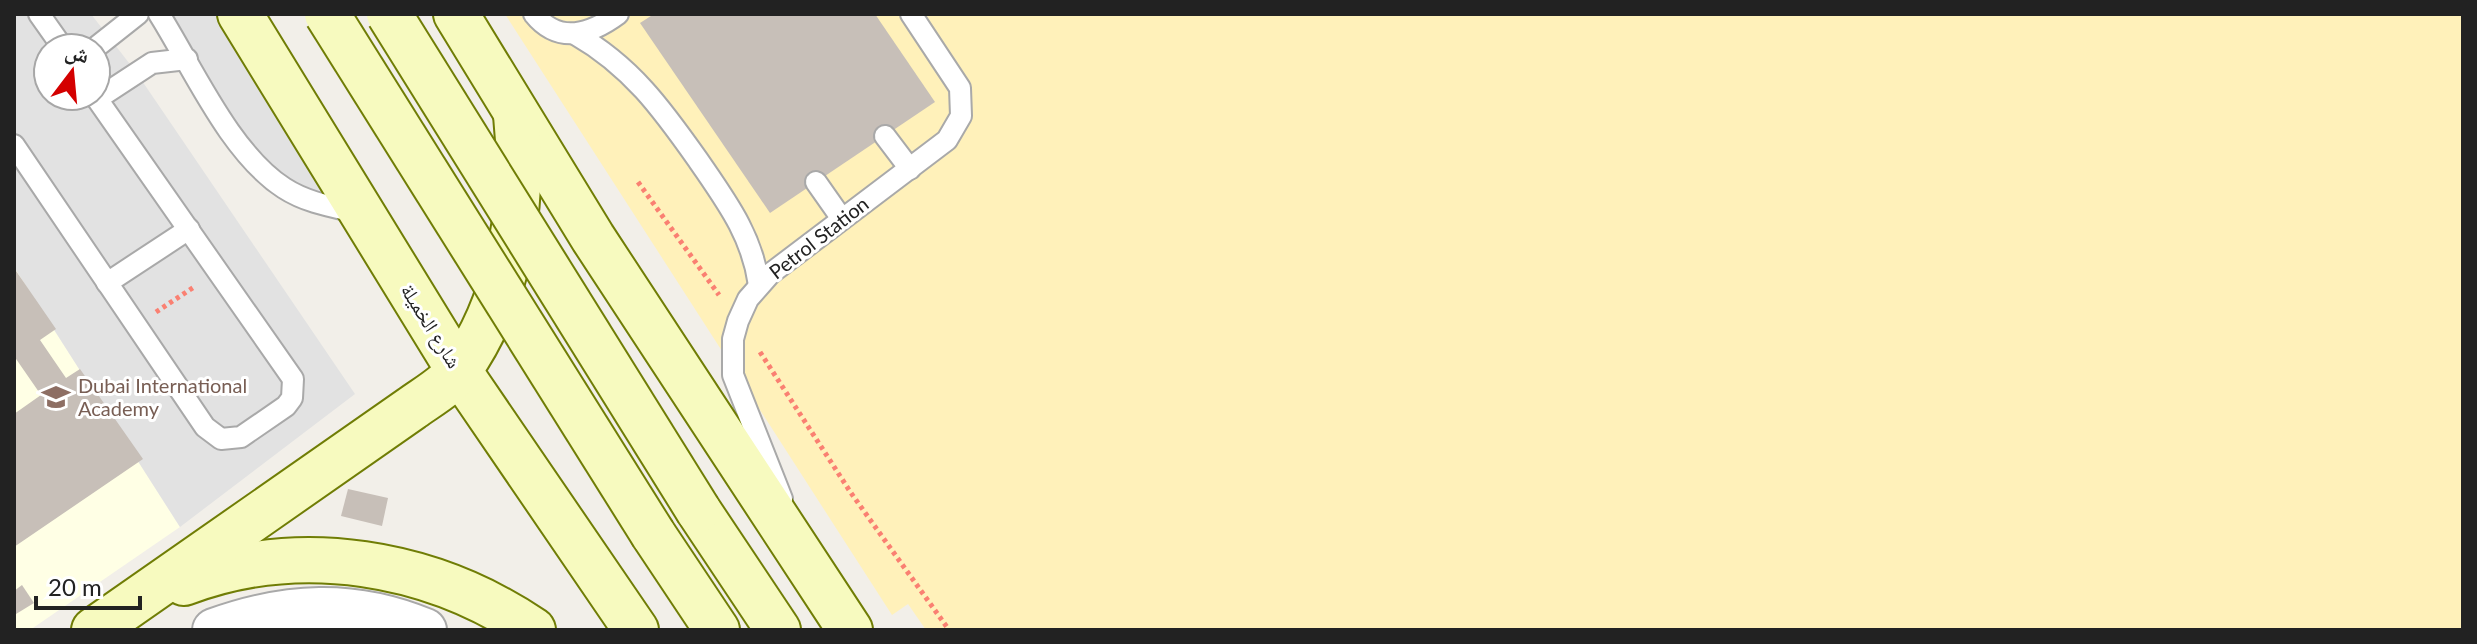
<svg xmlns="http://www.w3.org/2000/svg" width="2477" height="644" font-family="Lato,'Noto Naskh Arabic',sans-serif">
<rect width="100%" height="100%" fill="#f2efe9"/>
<polygon fill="#ffffe5" points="14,267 180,527 30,630 14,630"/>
<polygon fill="#fff1ba" points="505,14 2463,14 2463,630 926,630 908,604 892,615"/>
<g fill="#e2e2e2" fill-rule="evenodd">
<path d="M14 14H91L136 72 355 394 180 527 14 267ZM48 48H96V96H48Z"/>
<polygon points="156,14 240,14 360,214 261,169"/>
</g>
<g fill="#c7bfb8">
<polygon points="654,14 875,14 935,102 770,213 640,23"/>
<polygon points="14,268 56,329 40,340 66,378 80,369 143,459 14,547 14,414 41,395 14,356"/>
<polygon points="348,489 388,498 382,526 341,516"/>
<polygon points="22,585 34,603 16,614 14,591"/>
</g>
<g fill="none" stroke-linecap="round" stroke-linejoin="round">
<defs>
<g id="lane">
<polyline points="39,14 63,48"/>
<path d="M159 14C193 68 230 153 284 188 307 203 334 207 360 213"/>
<path d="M534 14C559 45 591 34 618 14"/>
<path d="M575 34C631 66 662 109 698 160 726 201 752 235 759 285"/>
<polyline points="95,48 138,14"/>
<polyline points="97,99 152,63 187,59"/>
<polyline points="885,136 910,169"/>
<polyline points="14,145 205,427 221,439 241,437 286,406 292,398 293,379 95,96"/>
<polyline points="816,182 842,219"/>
<polyline points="107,283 189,229"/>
<polyline points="782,499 733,375 733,339 738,321 748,299 770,274 947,140 961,116 960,88 911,14"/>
</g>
<path id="street" d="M214 630C286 604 353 600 425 630"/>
<g id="secondary">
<polyline points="240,14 459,371 636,630"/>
<polyline points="456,14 593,238 850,630"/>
<polyline points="698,510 778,630"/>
<polyline points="653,534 717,630"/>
<path d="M184 583C300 539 431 561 533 630"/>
<path d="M94 630 412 408C427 397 449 385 460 369 511 297 525 201 516 115"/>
</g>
</defs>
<use href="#lane" stroke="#a9a9a9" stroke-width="24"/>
<use href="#street" stroke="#a9a9a9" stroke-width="46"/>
<use href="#secondary" stroke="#707d05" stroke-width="48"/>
<g stroke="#fa8072" stroke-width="5" stroke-dasharray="4 4" stroke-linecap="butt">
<polyline points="638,182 719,295"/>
<polyline points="156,312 194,287"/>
<polyline points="760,352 851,493 949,630"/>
</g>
<use href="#lane" stroke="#fff" stroke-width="20"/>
<use href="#street" stroke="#fff" stroke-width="42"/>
<use href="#secondary" stroke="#f7fabf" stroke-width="44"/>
<defs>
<g id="secondary-bridge">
<polyline points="327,14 653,534"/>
<polyline points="389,14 698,510"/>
</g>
</defs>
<use href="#secondary-bridge" stroke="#707d05" stroke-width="48" stroke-linecap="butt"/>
<use href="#secondary-bridge" stroke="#f7fabf" stroke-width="44"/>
</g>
<defs>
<symbol id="school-bare" viewBox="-9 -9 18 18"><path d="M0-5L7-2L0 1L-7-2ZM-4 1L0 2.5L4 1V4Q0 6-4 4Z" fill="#8d6e63" stroke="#fff" stroke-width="2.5" paint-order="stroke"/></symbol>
</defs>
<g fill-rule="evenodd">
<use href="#school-bare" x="36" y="377" width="40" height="40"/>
</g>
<g text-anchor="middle" stroke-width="6" stroke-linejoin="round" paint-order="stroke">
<g font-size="20" fill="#222" stroke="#fff">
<text transform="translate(819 238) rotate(-38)" y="7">Petrol Station</text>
<text transform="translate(431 326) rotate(58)" y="7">شارع الخميلة</text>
</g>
<g font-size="20" fill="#785e54" stroke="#fff" text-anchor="start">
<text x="78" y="393">Dubai International<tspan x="78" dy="23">Academy</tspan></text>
</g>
</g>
<rect width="2477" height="644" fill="none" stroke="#222222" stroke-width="32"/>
<g transform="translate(72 72) rotate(16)"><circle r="38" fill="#ffffff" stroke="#a7a7a7" stroke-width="2"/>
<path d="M0-6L14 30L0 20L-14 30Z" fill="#d40000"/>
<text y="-12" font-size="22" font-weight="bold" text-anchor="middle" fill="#222222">ش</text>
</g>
<path d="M36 596v12h104v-12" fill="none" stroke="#222222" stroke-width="4"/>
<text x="48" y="596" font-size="24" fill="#222222" stroke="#ffffff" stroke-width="6" paint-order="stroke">20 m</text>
</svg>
